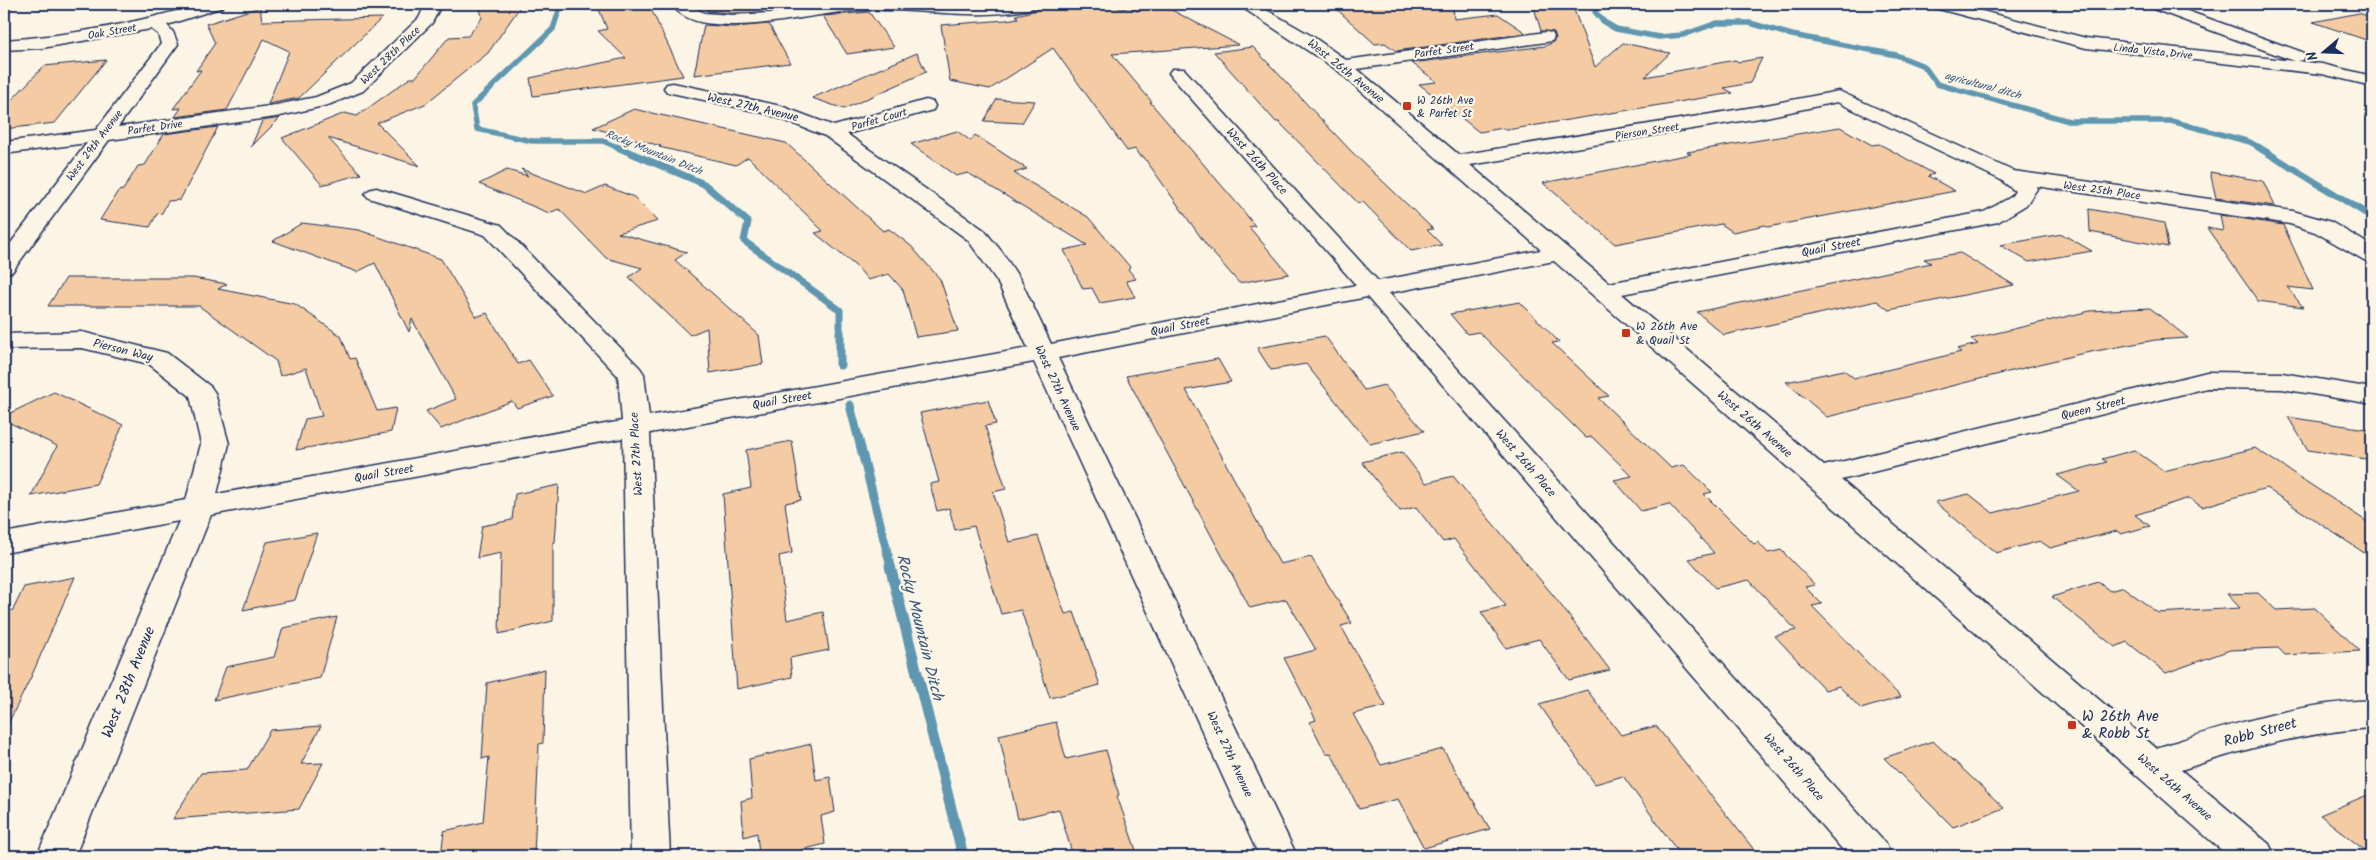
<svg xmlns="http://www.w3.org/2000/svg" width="2376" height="860" font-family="Kalam,sans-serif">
<rect width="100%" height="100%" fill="#fcf5e5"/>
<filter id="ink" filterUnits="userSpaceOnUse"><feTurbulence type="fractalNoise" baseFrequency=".02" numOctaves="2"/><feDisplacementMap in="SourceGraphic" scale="10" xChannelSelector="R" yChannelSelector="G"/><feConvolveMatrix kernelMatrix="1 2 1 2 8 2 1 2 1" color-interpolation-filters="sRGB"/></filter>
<g filter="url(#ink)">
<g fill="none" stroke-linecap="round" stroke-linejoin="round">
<g stroke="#5f97b0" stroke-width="5.5">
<polyline points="561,4 553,29 473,105 477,129 532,141 603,141 619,148"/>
<polyline points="1597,4 1595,12 1604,22 1616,29 1659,37 1683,35 1717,23 1750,23 1792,35 1896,55 1924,66 1937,84 2069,121 2171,121 2250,142 2260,148"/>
</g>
<g stroke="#5f97b0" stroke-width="7">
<polyline points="617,147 704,184 748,222 744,241 840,310 840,333"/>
<polyline points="2258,147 2372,217"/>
</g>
<g stroke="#5f97b0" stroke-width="9">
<polyline points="840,332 840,365"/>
<polyline points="850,405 891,567"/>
</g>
<polyline stroke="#5f97b0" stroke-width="11" points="890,566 963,856"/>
</g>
<g fill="#f4cba3" stroke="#1b2f5e">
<polygon points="505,4 522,4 488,53 425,104 377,123 420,166 328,138 361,174 322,185 282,138 345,113 357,116 410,78 415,78 449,37 468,36 482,18 480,7"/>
<polygon points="618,4 649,5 683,76 533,96 530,78 626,58 598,31 607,29 598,7"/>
<polygon points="708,4 758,4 762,12 732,13 707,11"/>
<polygon points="1064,4 1112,4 1122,9 1129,7 1137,11 1162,5 1239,45 1112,54 1152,102 1150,102 1241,208 1255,226 1249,227 1289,274 1239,283 1207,246 1143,156 1140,157 1135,149 1127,151 1053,48 990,89 950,81 941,25 1006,20 1018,18 1016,15"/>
<polygon points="1331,4 1453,4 1454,19 1498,14 1526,33 1396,51 1385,43 1375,44"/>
<polygon points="1533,4 1572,4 1595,67 1623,43 1670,53 1645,77 1735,60 1739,62 1762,58 1750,83 1724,88 1733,93 1507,130 1504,128 1479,132 1419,84 1437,82 1412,63 1545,46 1552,43 1556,38 1554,32 1541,31"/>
<polygon points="260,7 262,21 382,18 299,98 268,104 289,51 264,39 227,110 175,117 181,108 173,109 201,70 196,71 215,43 206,24"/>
<polygon points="869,12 894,47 847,54 823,16"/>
<polygon points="2359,13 2372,18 2372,42 2313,22"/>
<polygon points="769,24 790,63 694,75 704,25 734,27"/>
<polygon points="1253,47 1351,151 1433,229 1427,230 1442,245 1411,251 1363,202 1358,203 1279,122 1276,122 1214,52"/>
<polygon points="917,53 926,72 844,109 812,98"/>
<polygon points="106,60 55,123 4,129 4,108 44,66"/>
<polygon points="997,99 1035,101 1022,123 984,121"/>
<polygon points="634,109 786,143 883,231 889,229 911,246 940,279 958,331 916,337 903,290 889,274 868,280 858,268 815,233 823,231 748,157 736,165 659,147 661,146 593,128"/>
<polygon points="280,118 251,147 262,121"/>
<polygon points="218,127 180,200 168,201 162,213 157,214 150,227 100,220 118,191 123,190 138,166 145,165 164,134"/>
<polygon points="1840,127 1872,145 1879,144 1887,148 1934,174 1928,176 1955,191 1768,227 1765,225 1733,232 1721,224 1615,244 1543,183 1691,154 1687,152"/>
<polygon points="957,131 971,141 975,135 1027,169 1014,173 1088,217 1130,267 1128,269 1136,279 1126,281 1135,297 1100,303 1092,288 1083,289 1064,250 1087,245 968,173 956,176 911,144"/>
<polygon points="521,169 587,194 605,186 634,197 658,221 618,233 687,252 675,260 759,335 763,364 710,373 707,328 690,335 629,277 642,268 606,258 559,209 549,213 479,184 507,170 528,176"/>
<polygon points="2210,172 2263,181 2275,206 2216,198"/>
<polygon points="2089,209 2164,223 2168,247 2090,232"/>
<polygon points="2220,215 2283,225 2313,290 2287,287 2303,307 2258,301 2207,228 2223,231"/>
<polygon points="302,223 359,230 441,259 476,317 487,313 518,364 529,360 553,396 517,408 512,401 441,429 426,411 456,399 412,319 409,332 375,263 357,272 273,241"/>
<polygon points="2062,234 2092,251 2029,262 2000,245"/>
<polygon points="1960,253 2014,285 1889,310 1877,301 1724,335 1697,312 1931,263 1924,259"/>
<polygon points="66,278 193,278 227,284 218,289 295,304 341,336 350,359 355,358 377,411 396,408 391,432 296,450 305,419 322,416 306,368 280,376 276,361 199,306 48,306"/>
<polygon points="1520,302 1559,342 1552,343 1609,396 1598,398 1671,468 1684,465 1712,492 1704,494 1754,544 1758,542 1768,553 1781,550 1815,585 1805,587 1822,604 1812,606 1901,697 1861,709 1839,686 1825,690 1775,636 1796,630 1749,580 1715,588 1689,559 1714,553 1669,504 1641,511 1614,480 1632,476 1592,437 1586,438 1479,332 1467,334 1450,314"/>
<polygon points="2150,308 2188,338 2155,340 2080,354 1827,417 1786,382 1844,370 1854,378 1961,352 1957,349 1978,344 1971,339 2090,311"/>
<polygon points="1325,336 1364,390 1384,385 1424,431 1370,444 1306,364 1271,370 1257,348"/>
<polygon points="1218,359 1231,382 1186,390 1280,564 1311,557 1352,623 1341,626 1386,706 1353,714 1381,765 1443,749 1490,829 1424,848 1398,799 1359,809 1331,753 1326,754 1310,722 1316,720 1284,658 1316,650 1286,599 1250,608 1126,376"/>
<polygon points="54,392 123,425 96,484 31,496 57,446 4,420 4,416"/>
<polygon points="988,400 996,424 985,426 1006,489 993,492 1009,542 1038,536 1065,614 1074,612 1100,685 1050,698 1021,610 1001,614 974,526 955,530 949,508 937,511 930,484 939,482 920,413"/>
<polygon points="2288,417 2372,430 2372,460 2308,450"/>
<polygon points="792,441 801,500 785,503 792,553 779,556 787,620 823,612 829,650 790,658 792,677 737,689 723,494 751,488 746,450"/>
<polygon points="2255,448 2372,525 2372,558 2266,488 2202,507 2189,498 2135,515 2150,526 2121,534 2117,531 2050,548 2040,541 1996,553 1935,502 1969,494 1993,513 2079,491 2057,475 2107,462 2102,459 2134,450 2164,471"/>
<polygon points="1402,452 1426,483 1453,476 1553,595 1610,670 1569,680 1539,639 1506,648 1481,612 1506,606 1454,539 1443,542 1416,507 1400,511 1362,462"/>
<polygon points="559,485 555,542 553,543 553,621 499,634 501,553 477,558 482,526 512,520 515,494"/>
<polygon points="317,533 295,600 243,610 267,542"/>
<polygon points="75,577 31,677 4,732 4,612 13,610 24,587"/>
<polygon points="2098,582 2110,591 2123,587 2158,613 2240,608 2227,594 2258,593 2276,610 2315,608 2360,651 2285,655 2278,648 2230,650 2166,673 2127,642 2115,647 2052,597"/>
<polygon points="337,617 320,678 214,700 226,667 274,657 283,628"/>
<polygon points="545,669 543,743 539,744 534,856 441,856 444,831 483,822 489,757 482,759 487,683"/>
<polygon points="1587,690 1621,735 1656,726 1759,856 1681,856 1623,776 1595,784 1539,704"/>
<polygon points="1056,722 1066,759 1106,750 1119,795 1117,796 1138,856 1073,856 1059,809 1018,819 999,735"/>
<polygon points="321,726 301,764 323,763 299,809 173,819 201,773 247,770 270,730"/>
<polygon points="1933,741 2004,808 1953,827 1884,758"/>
<polygon points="811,744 816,780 830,777 835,812 821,816 825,844 777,856 759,856 757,833 744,837 741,801 752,798 749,759"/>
<polygon points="2372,793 2372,856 2320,815"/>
</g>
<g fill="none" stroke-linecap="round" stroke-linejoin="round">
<defs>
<g id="minor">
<path d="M201 4H225L223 7 167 25 173 32 178 44 118 127 276 105 316 97 351 83 419 18 424 7 422 4 441 5 432 23 363 91 328 105 276 117 109 140 12 272 4 274V252L87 143 4 154V142L96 130 161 44 158 34 151 29 42 48 4 50V40C71 36 137 23 201 4Z"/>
<path d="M671 4H688L704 13 732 15 771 13 829 4H1038L1036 7 1030 9C976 21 921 8 866 10 816 12 766 29 715 24 698 23 681 18 671 4Z"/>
<path d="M1237 4H1256L1312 36 1346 60 1546 32 1552 33 1554 37 1552 41 1546 42 1357 69 1459 155 1766 105 1839 91 2013 171 2293 211 2331 222 2372 246V262L2364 260 2315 232 2290 224 2036 186 2037 189 2026 205 1998 222 1622 294 1824 466 2207 372 2282 373 2372 388V404L2282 389 2207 388 1841 480 2156 748C2227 726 2297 703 2372 700V728C2306 732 2244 749 2181 770L2269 844 2275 856H2228L1554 261 1389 293 1886 844 1891 856H1848L1367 297 1058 358 1297 856H1259L1034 362 650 433 670 856H631L623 438 211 515 75 856H37L179 521 4 553V533L186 500 201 444 190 396 149 364 82 348 4 349V334L82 332 167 353 211 387 215 393 229 444 217 494 622 421 618 376 485 235 369 198 365 194 369 190 376 188 501 225 640 368 644 374 649 416 1028 348 997 281 968 240 825 136 768 114 667 92 664 88 667 84 673 83 781 106 834 126 926 100 933 102 935 106 933 110 847 134 984 230 1002 252 1021 281 1051 344 1356 285 1172 77 1169 73 1172 69H1184L1378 281 1541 250 1337 70ZM1837 102 2001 180 2015 191 2011 197 1984 212 1609 283 1470 165 1766 117Z"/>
<polygon points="1929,4 1955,4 2086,38 2294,61 2148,7 2146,4 2168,4 2302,52 2305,56 2302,60 2297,61 2322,64 2372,76 2372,86 2322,74 2086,48 1931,7"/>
</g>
</defs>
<use href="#minor" stroke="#1b2f5e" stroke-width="3"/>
<use href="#minor" fill="#fcf5e5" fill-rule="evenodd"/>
</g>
</g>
<g fill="#c8321e" stroke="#fcf5e5" stroke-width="2">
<rect x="1402" y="101" width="10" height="10" rx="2.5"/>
<rect x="1621" y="328" width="10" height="10" rx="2.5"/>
<rect x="2067" y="720" width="10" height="10" rx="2.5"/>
</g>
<g text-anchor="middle" stroke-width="4.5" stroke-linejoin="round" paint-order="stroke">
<g font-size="11" fill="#1b2f5e" stroke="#fcf5e5">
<text transform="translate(112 31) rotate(-10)" y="4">Oak Street</text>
<text transform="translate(1444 50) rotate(-8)" y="4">Parfet Street</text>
<text transform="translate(2153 51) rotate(6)" y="4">Linda Vista Drive</text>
<text transform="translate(390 55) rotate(-44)" y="4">West 28th Place</text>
<text transform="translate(879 119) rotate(-16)" y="4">Parfet Court</text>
<text transform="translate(155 127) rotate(-8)" y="4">Parfet Drive</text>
<text transform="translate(1647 131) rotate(-9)" y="4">Pierson Street</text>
<text transform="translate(94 145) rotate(-53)" y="4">West 29th Avenue</text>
<text transform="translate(2102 190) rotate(8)" y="4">West 25th Place</text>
</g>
<g font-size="11" font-style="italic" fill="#375a80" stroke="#fcf5e5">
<text transform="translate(1983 85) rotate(15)" y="4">agricultural ditch</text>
<text transform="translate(654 152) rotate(22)" y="4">Rocky Mountain Ditch</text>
</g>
<g font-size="11" fill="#1b2f5e" stroke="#fcf5e5" text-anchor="start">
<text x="1417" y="104">W 26th Ave<tspan x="1417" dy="13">&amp; Parfet St</tspan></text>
</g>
<g font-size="12" fill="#1b2f5e" stroke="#fcf5e5">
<text transform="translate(1346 71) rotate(39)" y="4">West 26th Avenue</text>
<text transform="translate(753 107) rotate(13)" y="4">West 27th Avenue</text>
<text transform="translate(1257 161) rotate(48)" y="4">West 26th Place</text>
<text transform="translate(1831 247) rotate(-11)" y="4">Quail Street</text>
<text transform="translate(1180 326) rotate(-11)" y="4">Quail Street</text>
<text transform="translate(123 350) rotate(14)" y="4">Pierson Way</text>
<text transform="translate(1058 388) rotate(65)" y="4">West 27th Avenue</text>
<text transform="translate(782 400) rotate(-10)" y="4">Quail Street</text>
<text transform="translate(2093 408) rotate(-14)" y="4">Queen Street</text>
<text transform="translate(1755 424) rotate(41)" y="4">West 26th Avenue</text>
<text transform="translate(636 454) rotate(-93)" y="4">West 27th Place</text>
<text transform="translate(1526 463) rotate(49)" y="4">West 26th Place</text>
<text transform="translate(384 473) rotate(-10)" y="4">Quail Street</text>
<text transform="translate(1230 754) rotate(65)" y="4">West 27th Avenue</text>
<text transform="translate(1794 767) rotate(49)" y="4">West 26th Place</text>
<text transform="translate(2175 787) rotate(41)" y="4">West 26th Avenue</text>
</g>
<g font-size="12" fill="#1b2f5e" stroke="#fcf5e5" text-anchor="start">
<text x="1636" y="330">W 26th Ave<tspan x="1636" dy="14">&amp; Quail St</tspan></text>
</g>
<g font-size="15" fill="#1b2f5e" stroke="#fcf5e5">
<text transform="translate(128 682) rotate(-68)" y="5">West 28th Avenue</text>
<text transform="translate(2260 732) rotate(-15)" y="5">Robb Street</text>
</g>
<g font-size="15" fill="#1b2f5e" stroke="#fcf5e5" text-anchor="start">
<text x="2082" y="721">W 26th Ave<tspan x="2082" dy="17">&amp; Robb St</tspan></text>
</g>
<g font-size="16" font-style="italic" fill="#375a80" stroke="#fcf5e5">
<text transform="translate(921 627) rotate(76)" y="6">Rocky Mountain Ditch</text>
</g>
</g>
<rect width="2376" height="860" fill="none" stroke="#fcf5e5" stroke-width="20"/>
<rect x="10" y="10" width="2356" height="840" fill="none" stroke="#1b2f5e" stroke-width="2" filter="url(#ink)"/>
<g transform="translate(2324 52) rotate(251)" stroke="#fcf5e5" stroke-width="4" paint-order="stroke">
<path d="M0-4L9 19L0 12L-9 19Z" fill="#1b2f5e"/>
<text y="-8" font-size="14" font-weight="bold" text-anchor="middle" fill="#1b2f5e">N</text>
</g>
</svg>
